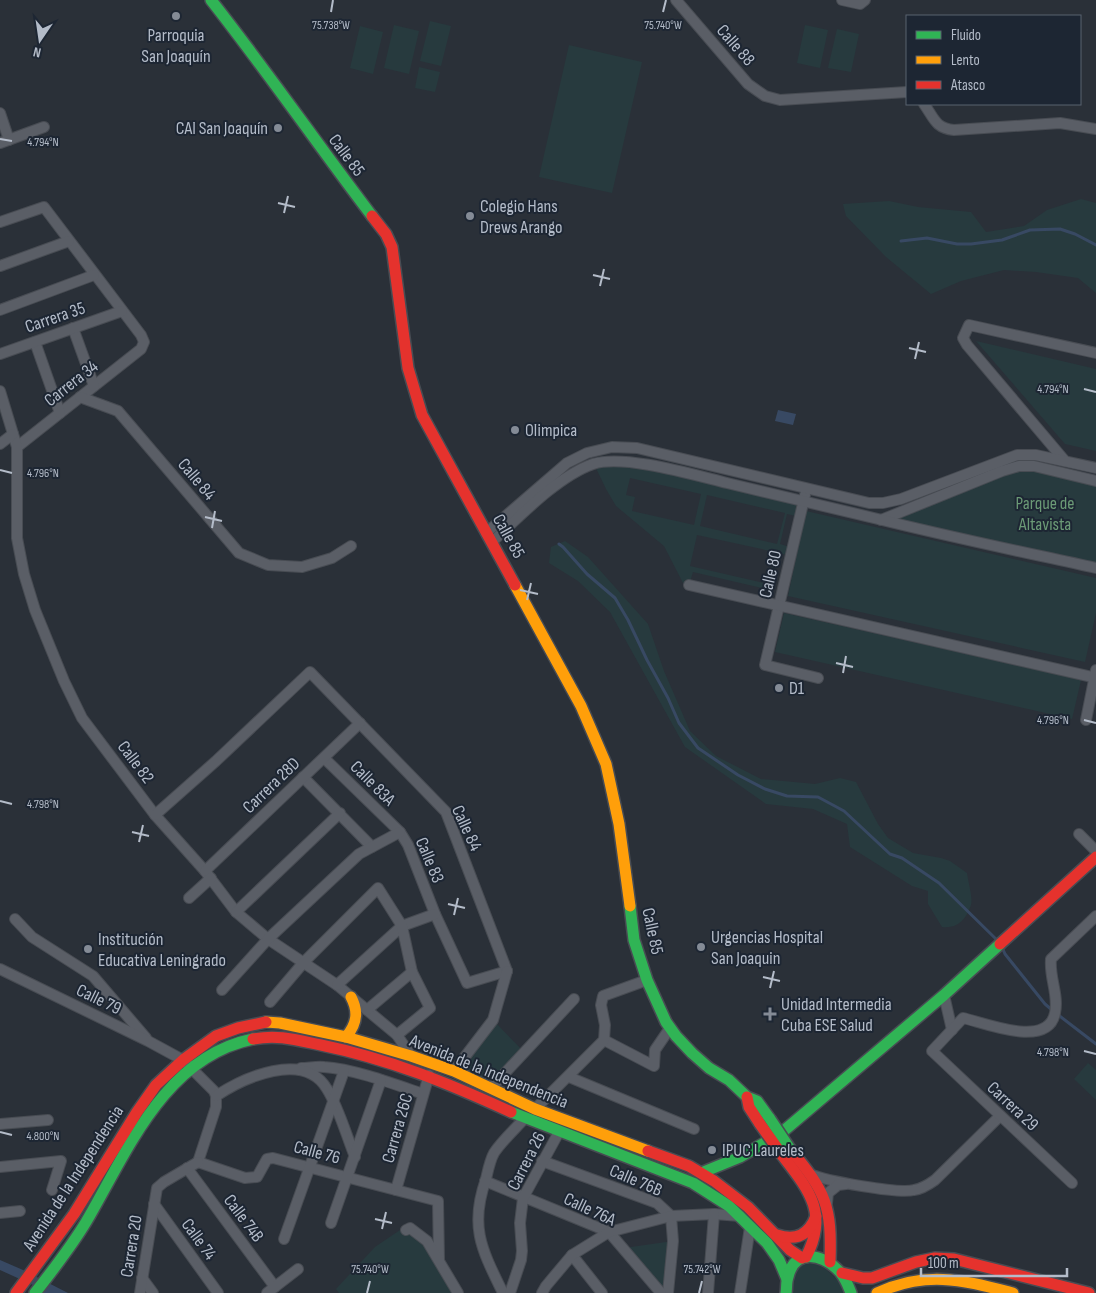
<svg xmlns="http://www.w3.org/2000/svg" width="1096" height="1293" font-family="'Sofia Sans Condensed',sans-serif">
<rect width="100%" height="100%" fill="#2a3038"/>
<g fill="#273a3e" fill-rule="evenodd">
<polygon points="430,21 451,26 441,66 420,61"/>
<polygon points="394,25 419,31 409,74 384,68"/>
<polygon points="805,25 828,30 820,68 797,63"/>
<polygon points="360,26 383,32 373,74 350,68"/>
<polygon points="837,29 859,34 851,72 828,68"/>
<polygon points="569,45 642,62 612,193 539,177"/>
<polygon points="419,67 440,72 435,92 415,88"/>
<polygon points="1081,199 1096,203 1096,293 1078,278 1036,272 1004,270 961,281 931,294 886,257 846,216 843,204 889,201 918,207 971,212 986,232 1024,226 1047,210"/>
<polygon points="976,341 1096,369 1096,451 1065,444"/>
<path d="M614 461 804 501 800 517 787 514 780 544 793 548 791 556 778 553 770 590 693 572 689 585 683 583 664 546 616 506 606 489 594 464ZM630 478 701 494 694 525 632 511 635 497 626 495ZM707 495 785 513 777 544 700 526ZM697 535 775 552 768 584 690 566Z"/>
<polygon points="1019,466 1096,481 1096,568 881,520"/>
<polygon points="806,511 1096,578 1096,613 1085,662 788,596"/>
<path d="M565 541 588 557 648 624 664 671 690 731 716 756 761 779 815 784 840 778 856 782 878 824 888 838 913 853 941 858 950 861 967 873C968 882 973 897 971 905 966 920 957 929 942 927L928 904V891L912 886 850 847 847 824 813 809 766 804 685 747 610 612 578 581 549 563 551 547Z"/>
<polygon points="784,613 1081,680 1072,719 775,652"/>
<polygon points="493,1020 522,1050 489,1082 462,1067"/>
<polygon points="1088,1063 1096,1070 1096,1100 1074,1079"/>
<polygon points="403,1228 427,1241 458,1293 339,1293 336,1289 375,1247"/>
<polygon points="673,1241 668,1293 624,1248"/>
<polygon points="812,1256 851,1293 786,1293 787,1279"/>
</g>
<g fill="#384963">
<polygon points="778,410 796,414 793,425 775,421"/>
<polygon points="0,1260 23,1270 68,1293 44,1293 33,1285 0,1270"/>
</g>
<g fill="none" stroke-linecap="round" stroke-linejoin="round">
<g stroke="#384963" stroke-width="3">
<polyline points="901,241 927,238 957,244 971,244 1002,240 1030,230 1060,229 1075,234 1096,245"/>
<polyline points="559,544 563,547 587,574 615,598 628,620 647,660 668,698 679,723 698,748 738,775 765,789 787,796 818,797 844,811 890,854 902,858 939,883 998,941"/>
<polyline points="1002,947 1005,954 1045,1004 1052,1010"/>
<polyline points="1057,1014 1096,1044"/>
</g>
<defs>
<g id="street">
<polyline points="676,0 748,84 765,96 780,100 907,92"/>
<polyline points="842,0 860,4 865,0"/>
<path d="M924 104C934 118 935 128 954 130L1060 123 1096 129"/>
<polyline points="0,113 9,140"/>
<polyline points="0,143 44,127"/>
<polyline points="0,222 44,207 141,335 144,342 141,349 17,447"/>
<polyline points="0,266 69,241"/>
<polyline points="0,310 94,275"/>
<polyline points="73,328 94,386"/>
<polyline points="35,342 60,413"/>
<polyline points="0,354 122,311"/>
<polyline points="0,391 17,447 17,538 24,574 35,610 64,681 82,718 155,815 205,871 236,912 268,939 337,985 397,1035 411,1056"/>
<polyline points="80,397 118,411 239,553 268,565 302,567 332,558 351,546"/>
<polyline points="0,444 13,434"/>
<polyline points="1065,461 967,345 963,338 969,325 1096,353"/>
<polyline points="805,495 765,665 818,678"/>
<polyline points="881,520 1002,471 1019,466 1034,466 1096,481"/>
<polyline points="486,533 567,463 587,453 612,447 637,448 869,503 883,503 901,499 1017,455 1036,455 1096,468"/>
<path d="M492 542C519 517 558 476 593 464 624 454 694 475 727 483 777 495 828 507 878 519 950 537 1023 552 1096 568"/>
<polyline points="689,585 1096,678"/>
<polyline points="1086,720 1096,670"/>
<polyline points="324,758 400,832 408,845 435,914 467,983 507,971"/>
<polyline points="303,777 372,847"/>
<polyline points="155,815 216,761 310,672 446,812 507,971"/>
<polyline points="1079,834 1096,851"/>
<polyline points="205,871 360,723"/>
<polyline points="189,898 211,878"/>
<polyline points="236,912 340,813"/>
<polyline points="15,919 32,937 93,976 146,1038"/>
<polyline points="0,969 148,1041 183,1060 214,1091 216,1096 216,1107 198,1162"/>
<polyline points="337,985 402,926 435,914"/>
<polyline points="222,990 268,939 359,854 400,832"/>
<polyline points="944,995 952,1030"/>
<polyline points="270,1002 304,962 378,888 402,926 412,972 430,1008 397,1035"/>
<polyline points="367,1010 412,972"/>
<polyline points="604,1040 654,1066 655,1050 670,1028"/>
<path d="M301 1068C308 1068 317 1066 324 1067 354 1069 394 1084 423 1094"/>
<polyline points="454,1071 493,1020 507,971"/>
<polyline points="569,1077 694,1129"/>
<polyline points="491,1088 574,999"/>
<path d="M216 1096C243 1078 304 1050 327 1089 338 1106 347 1137 355 1157"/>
<polyline points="535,1109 604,1040 605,1025 601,1005 603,996 647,980"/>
<polyline points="0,1124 48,1120"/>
<polyline points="542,1161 657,1203 671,1216 673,1241 668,1293"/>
<polyline points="198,1162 245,1178 257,1177 267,1159 273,1158 438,1201 439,1260"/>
<polyline points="0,1167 61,1161 52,1190"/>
<polyline points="187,1168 275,1287"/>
<path d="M810 1174C826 1181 898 1194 914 1190 922 1189 928 1185 935 1180L1000 1116"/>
<polyline points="485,1181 609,1232 661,1293"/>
<path d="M1072 1183 932 1051 963 1018C985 1023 1048 1049 1055 1013 1059 995 1049 977 1051 959L1096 916"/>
<polyline points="396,1190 429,1075"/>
<polyline points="827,1203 828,1193 838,1185 846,1184"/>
<polyline points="154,1204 218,1293"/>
<polyline points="0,1213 20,1211"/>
<polyline points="331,1223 381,1080"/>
<polyline points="406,1230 410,1228 427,1241 458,1293"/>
<polyline points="284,1239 344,1071"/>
<polyline points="572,1255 602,1293"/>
<polyline points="142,1278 153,1293"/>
<polyline points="140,1293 157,1188 164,1182 198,1162"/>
<polyline points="267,1293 298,1269"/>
<path d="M503 1293C482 1250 469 1227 486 1179 488 1170 490 1160 494 1153 501 1142 516 1128 525 1118"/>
<polyline points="510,1293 521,1260 522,1251 520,1223 523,1198 559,1132"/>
<polyline points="542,1293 546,1286 572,1255 609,1232 671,1216 714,1214 740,1216"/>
<polyline points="708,1293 714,1214"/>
<polyline points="740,1293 750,1227"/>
</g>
<g id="fast">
<path d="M211 0C267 71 318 145 372 216"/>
<polyline points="630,906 634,940 647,980 666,1022 676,1036 692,1053 709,1068 729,1080 747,1097 757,1101 770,1119"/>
<polyline points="511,1112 693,1183 729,1206 767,1243 779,1260 787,1279"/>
<polyline points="701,1173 740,1157 780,1134 944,995 1000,944"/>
<path d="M35 1293C53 1270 71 1247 86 1222 127 1152 164 1057 253 1039"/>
<path d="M786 1293C787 1288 786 1282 788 1277 795 1247 823 1254 840 1272 845 1278 848 1285 851 1293"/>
</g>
<g id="slow">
<polyline points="515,585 581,706 606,764 619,824 630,906"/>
<polyline points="266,1022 280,1023 346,1037 411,1056 454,1071 535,1109 648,1151"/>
<path d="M346 1037C357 1024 359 1012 351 997"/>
<path d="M877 1293C927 1270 962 1280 1013 1293"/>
</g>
<g id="jam">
<polyline points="372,216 386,234 392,247 408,368 422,415 515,585"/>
<polyline points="1000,944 1096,857"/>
<path d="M253 1039C278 1034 297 1040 321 1045 389 1059 448 1083 511 1112"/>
<polyline points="747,1097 749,1107 760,1124"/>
<path d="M790 1149C826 1192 832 1206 830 1262"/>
<polyline points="648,1151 689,1166 714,1181 748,1207 790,1250 802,1258"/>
<path d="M782 1155C809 1190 829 1213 806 1257"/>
<path d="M777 1235C796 1241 809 1235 816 1216"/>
<polyline points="842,1273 863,1278 872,1278 916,1262 935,1258 954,1259 1089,1293"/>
<polyline points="16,1293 74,1214 137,1112 156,1085 183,1060 216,1036 238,1028 266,1022"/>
</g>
</defs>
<use href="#street" stroke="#484c53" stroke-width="12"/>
<use href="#fast" stroke="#484c53" stroke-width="14"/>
<use href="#slow" stroke="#484c53" stroke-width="14"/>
<use href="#jam" stroke="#484c53" stroke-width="14"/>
<use href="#street" stroke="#5a5e66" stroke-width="10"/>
<use href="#fast" stroke="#30b455" stroke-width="11"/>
<use href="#slow" stroke="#ff9f0a" stroke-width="11"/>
<use href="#jam" stroke="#e5322d" stroke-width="11"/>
<defs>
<polyline id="fast-bridge" points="770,1119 790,1149"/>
<polyline id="jam-bridge" points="760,1124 782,1155"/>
</defs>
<use href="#fast-bridge" stroke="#484c53" stroke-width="14" stroke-linecap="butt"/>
<use href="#jam-bridge" stroke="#484c53" stroke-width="14" stroke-linecap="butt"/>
<use href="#fast-bridge" stroke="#30b455" stroke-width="11"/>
<use href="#jam-bridge" stroke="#e5322d" stroke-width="11"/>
</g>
<path fill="none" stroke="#b4bcc9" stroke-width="2" d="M331 12 333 0M663 12 666 0M0 139 12 141M278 203 295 207M284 213 288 196M593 275 610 279M600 286 604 269M909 348 926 352M915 359 919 342M1084 389 1096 392M0 470 12 473M205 517 222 521M212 528 215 511M520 590 538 594M527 600 531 583M836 663 853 667M843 673 846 656M1084 720 1096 723M0 801 12 804M132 832 149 836M139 842 143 825M448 904 465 908M454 915 458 898M763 977 780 981M770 988 774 971M1084 1051 1096 1054M0 1132 12 1135M375 1219 392 1223M382 1229 386 1212M367 1293 370 1281M699 1293 702 1281"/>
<g fill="#848b96" stroke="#1d2633" stroke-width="2">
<circle cx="176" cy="16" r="5"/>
<circle cx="278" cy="128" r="5"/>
<circle cx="470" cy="216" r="5"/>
<circle cx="515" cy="430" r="5"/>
<circle cx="779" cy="688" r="5"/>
<circle cx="701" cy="947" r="5"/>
<circle cx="88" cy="949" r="5"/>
<path d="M767.5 1006.5h5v5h5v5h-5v5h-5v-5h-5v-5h5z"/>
<circle cx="712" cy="1150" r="5"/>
</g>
<g text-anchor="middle" stroke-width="4" stroke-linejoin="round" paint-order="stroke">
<g font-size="18" fill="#b4bcc9" stroke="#1d2633" text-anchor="start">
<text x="176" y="41" text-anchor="middle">Parroquia<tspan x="176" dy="21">San Joaquín</tspan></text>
<text x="268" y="134" text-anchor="end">CAI San Joaquín</text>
<text x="480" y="212">Colegio Hans<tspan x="480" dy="21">Drews Arango</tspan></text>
<text x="525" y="436">Olimpica</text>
<text x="789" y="694">D1</text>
<text x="711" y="943">Urgencias Hospital<tspan x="711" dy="21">San Joaquin</tspan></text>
<text x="98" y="945">Institución<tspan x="98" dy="21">Educativa Leningrado</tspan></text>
<text x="781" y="1010">Unidad Intermedia<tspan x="781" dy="21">Cuba ESE Salud</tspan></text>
<text x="722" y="1156">IPUC Laureles</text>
</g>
<g font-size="18" fill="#b4bcc9" stroke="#1d2633">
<text transform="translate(736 45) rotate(49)" y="6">Calle 88</text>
<text transform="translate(347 155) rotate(53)" y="6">Calle 85</text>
<text transform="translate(55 317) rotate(-19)" y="6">Carrera 35</text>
<text transform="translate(71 383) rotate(-38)" y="6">Carrera 34</text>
<text transform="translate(197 479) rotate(50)" y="6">Calle 84</text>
<text transform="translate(509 536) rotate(61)" y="6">Calle 85</text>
<text transform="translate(770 574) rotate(-77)" y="6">Calle 80</text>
<text transform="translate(136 762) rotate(53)" y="6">Calle 82</text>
<text transform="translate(373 783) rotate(45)" y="6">Calle 83A</text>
<text transform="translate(271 785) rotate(-44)" y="6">Carrera 28D</text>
<text transform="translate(467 828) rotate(65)" y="6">Calle 84</text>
<text transform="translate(430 860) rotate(67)" y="6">Calle 83</text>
<text transform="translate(653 931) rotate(78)" y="6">Calle 85</text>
<text transform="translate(99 999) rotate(26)" y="6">Calle 79</text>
<text transform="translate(489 1071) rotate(22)" y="6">Avenida de la Independencia</text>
<text transform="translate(1013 1106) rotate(43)" y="6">Carrera 29</text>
<text transform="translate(397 1128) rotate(-74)" y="6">Carrera 26C</text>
<text transform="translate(317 1152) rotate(15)" y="6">Calle 76</text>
<text transform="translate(526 1161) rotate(-63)" y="6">Carrera 26</text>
<text transform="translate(73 1178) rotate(-57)" y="6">Avenida de la Independencia</text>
<text transform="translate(636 1180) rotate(23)" y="6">Calle 76B</text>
<text transform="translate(590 1209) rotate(25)" y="6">Calle 76A</text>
<text transform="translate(244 1218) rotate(53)" y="6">Calle 74B</text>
<text transform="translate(199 1239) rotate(54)" y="6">Calle 74</text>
<text transform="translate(131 1246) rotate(-81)" y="6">Carrera 20</text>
</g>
<g font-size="18" fill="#6b9a76" stroke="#1d2633">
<text x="1045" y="509">Parque de<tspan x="1045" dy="21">Altavista</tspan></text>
</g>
</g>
<g font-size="12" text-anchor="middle" fill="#b4bcc9" stroke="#1d2633" stroke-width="4" stroke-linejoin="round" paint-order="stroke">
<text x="331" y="29">75.738°W</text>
<text x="663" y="29">75.740°W</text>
<text x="43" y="146">4.794°N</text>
<text x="1053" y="393">4.794°N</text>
<text x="43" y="477">4.796°N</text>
<text x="1053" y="724">4.796°N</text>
<text x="43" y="808">4.798°N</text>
<text x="1053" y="1056">4.798°N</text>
<text x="43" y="1140">4.800°N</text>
<text x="370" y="1273">75.740°W</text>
<text x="702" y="1273">75.742°W</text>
</g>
<rect x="906" y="15" width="175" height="90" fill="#1d2633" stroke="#59626f"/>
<rect x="916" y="31" width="25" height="8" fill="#30b455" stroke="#59626f"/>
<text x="951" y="40" font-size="15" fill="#b4bcc9">Fluido</text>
<rect x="916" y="56" width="25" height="8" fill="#ff9f0a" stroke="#59626f"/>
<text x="951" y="65" font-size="15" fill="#b4bcc9">Lento</text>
<rect x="916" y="81" width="25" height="8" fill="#e5322d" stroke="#59626f"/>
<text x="951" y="90" font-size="15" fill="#b4bcc9">Atasco</text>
<g transform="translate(40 40) rotate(193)" stroke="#1d2633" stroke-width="4" paint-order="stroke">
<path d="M0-4L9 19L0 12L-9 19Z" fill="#b4bcc9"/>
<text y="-8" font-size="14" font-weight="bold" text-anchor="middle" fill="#b4bcc9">N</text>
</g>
<path d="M921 1268v8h146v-8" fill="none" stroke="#b4bcc9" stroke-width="2.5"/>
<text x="928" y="1268" font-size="15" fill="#b4bcc9" stroke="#1d2633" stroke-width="4" paint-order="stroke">100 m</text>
</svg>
